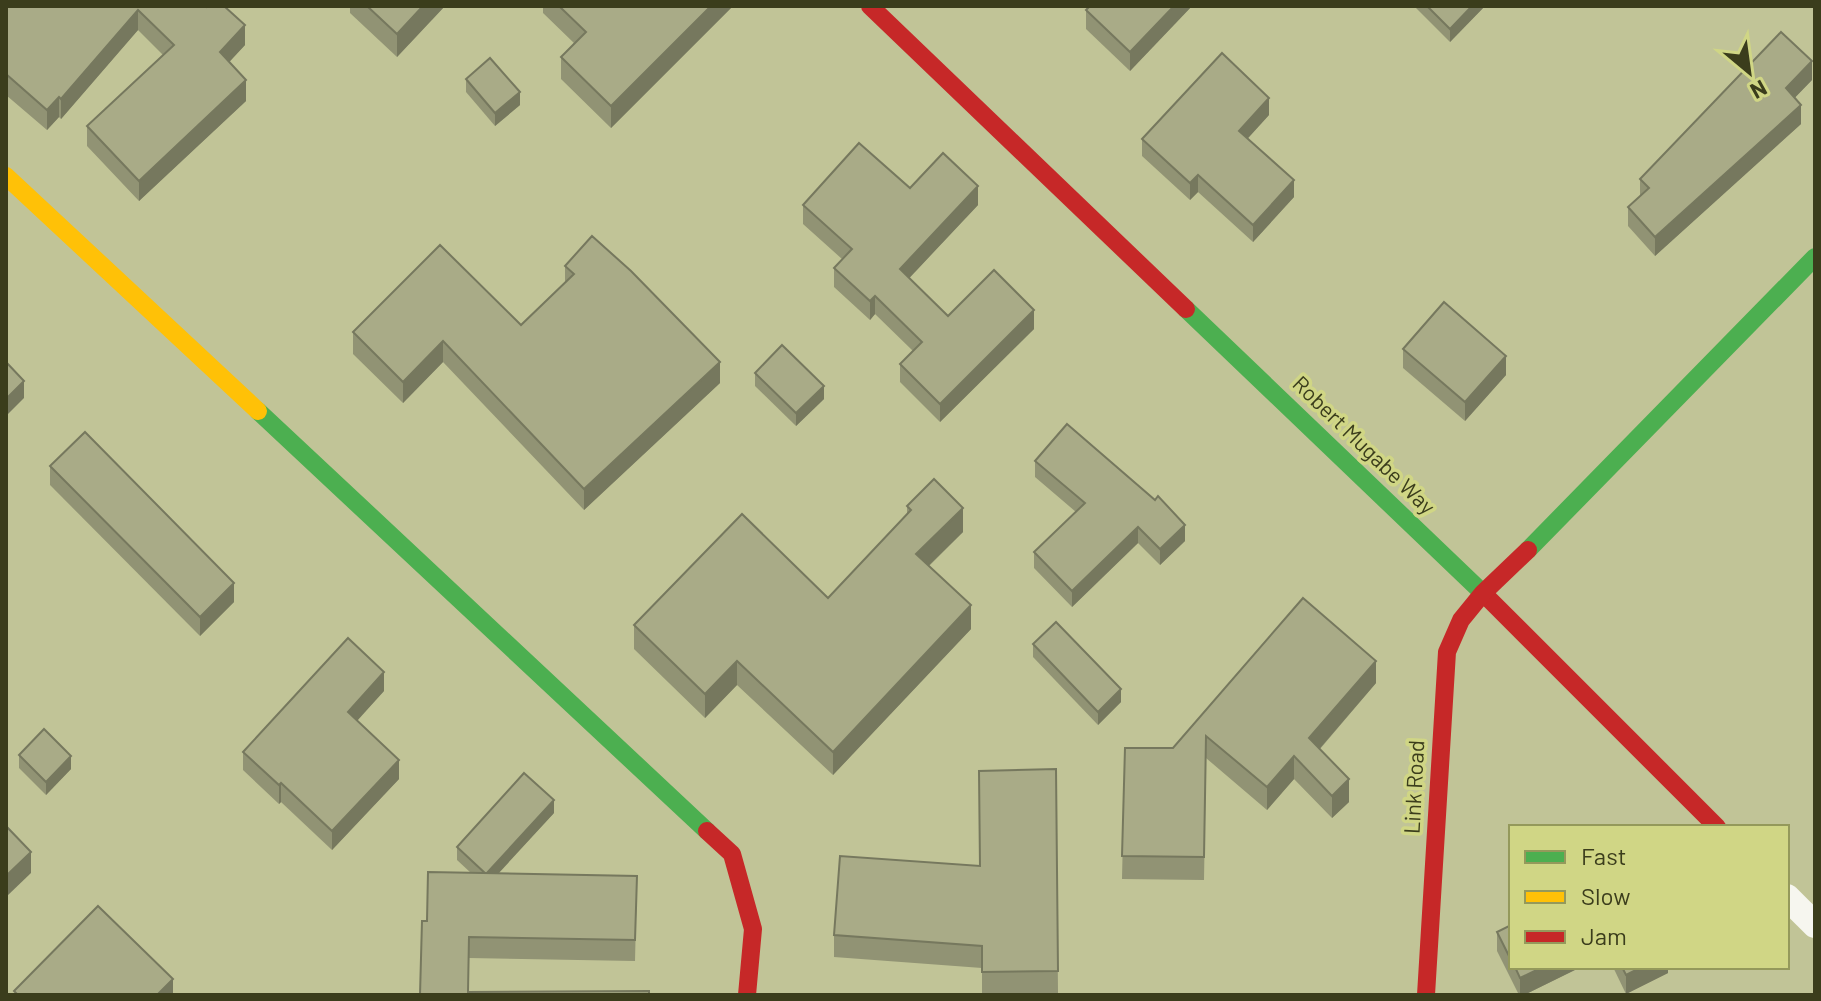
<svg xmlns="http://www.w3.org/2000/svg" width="1821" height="1001" font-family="Barlow,sans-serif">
<rect width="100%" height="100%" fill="#c1c497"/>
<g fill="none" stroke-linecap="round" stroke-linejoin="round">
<polyline stroke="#f6f6ef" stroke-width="26" points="1787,897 1815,925"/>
<g stroke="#4caf50" stroke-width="18">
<polyline points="1186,309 1488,598"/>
<polyline points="258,411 707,831"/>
<polyline points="1528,550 1815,257"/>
</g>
<polyline stroke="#ffc107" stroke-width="18" points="6,176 258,411"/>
<g stroke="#c62828" stroke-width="18">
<polyline points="870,6 1186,309"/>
<polyline points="1488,598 1717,827"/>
<polyline points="707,831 732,854 753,929 747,995"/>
<polyline points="1426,995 1447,652 1461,620 1483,593 1528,550"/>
</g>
</g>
<g fill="#919374">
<polygon points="6,6 204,6 245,45 229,62 246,101 139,201 87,146 87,126 163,55 138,30 61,119 59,117 47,130 6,95"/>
<polygon points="350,6 444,6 444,7 397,57 350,13"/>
<polygon points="543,6 733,6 611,128 561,79 561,57 574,43 543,13"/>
<polygon points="1192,6 1130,71 1086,29 1086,10"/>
<polygon points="1414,6 1485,6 1450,42"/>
<polygon points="466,79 520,105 495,126 466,92"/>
<polygon points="1812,80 1794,98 1801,124 1655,256 1628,226 1628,207 1640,196 1640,179"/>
<polygon points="1269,115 1248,138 1294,197 1253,242 1198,192 1190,200 1142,156 1142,139"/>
<polygon points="910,188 978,205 909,278 948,316 1034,329 940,422 900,382 900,364 913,351 875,314 870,320 834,287 834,268 842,259 803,224 803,205"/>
<polygon points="565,266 720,383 584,510 443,362 403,403 353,354 353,332 521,325 565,283"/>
<polygon points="1403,349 1506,375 1465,421 1403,368"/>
<polygon points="755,373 824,399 796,426 755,386"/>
<polygon points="1035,461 1185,541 1160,565 1138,543 1072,607 1034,568 1034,552 1076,512 1035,477"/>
<polygon points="50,466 234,602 200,636 50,485"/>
<polygon points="907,506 963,532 929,566 971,629 833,775 737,685 705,718 634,649 634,625 828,598 907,515"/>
<polygon points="1303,598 1376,683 1320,749 1349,802 1332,818 1294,779 1267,810 1206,758 1204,880 1122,879 1125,748 1173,748"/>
<polygon points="1033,644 1121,702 1098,725 1033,657"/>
<polygon points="384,691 357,720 399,779 332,850 281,802 279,804 243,770 243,752"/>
<polygon points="19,755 71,769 46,795 19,768"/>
<polygon points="1056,769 1058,993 982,995 982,968 834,957 834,935 980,866"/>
<polygon points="554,813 498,873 637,876 635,961 469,958 420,995 427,921 471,873 457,860 457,847"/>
<polygon points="1511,925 1511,967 1581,967 1524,995 1519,995 1497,951 1497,932"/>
<polygon points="1613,967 1668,967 1668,973 1626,994"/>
</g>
<g fill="#76785e">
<polygon points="423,6 444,6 444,7 397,57 397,34"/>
<polygon points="711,6 733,6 611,128 611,106"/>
<polygon points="1174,6 1192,6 1130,71 1130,52"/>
<polygon points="1472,6 1485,6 1450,42 1450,29"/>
<polygon points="138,10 138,30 61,119 61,99"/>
<polygon points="245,25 245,45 220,72 220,52"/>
<polygon points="1812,61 1812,80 1786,107 1786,88"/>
<polygon points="246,80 246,101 139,201 139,181"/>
<polygon points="520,92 520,105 495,126 495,113"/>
<polygon points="59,97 59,117 47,130 47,110"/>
<polygon points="1269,98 1269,115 1239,148 1239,131"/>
<polygon points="1801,105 1801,124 1655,256 1655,237"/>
<polygon points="1198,175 1198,192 1190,200 1190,183"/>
<polygon points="1294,180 1294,197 1253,242 1253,225"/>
<polygon points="978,186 978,205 900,288 900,269"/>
<polygon points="875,296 875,314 870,320 870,301"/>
<polygon points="1034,310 1034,329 940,422 940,404"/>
<polygon points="443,341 443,362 403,403 403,382"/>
<polygon points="1506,356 1506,375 1465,421 1465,402"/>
<polygon points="720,362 720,383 584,510 584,489"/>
<polygon points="24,381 24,398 6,416 6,399"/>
<polygon points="824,386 824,399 796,426 796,413"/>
<polygon points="963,508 963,532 916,578 916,554"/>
<polygon points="1185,525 1185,541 1160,565 1160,549"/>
<polygon points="1138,527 1138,543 1072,607 1072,591"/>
<polygon points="234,583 234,602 200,636 200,617"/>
<polygon points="971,605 971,629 833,775 833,752"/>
<polygon points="737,661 737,685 705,718 705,694"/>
<polygon points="1376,661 1376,683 1309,761 1309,738"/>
<polygon points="384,672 384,691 348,731 348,712"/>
<polygon points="1121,689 1121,702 1098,725 1098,712"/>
<polygon points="71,756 71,769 46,795 46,782"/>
<polygon points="1294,756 1294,779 1267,810 1267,787"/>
<polygon points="399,760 399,779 332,850 332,831"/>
<polygon points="1349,779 1349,802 1332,818 1332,796"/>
<polygon points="281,783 281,802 279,804 279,785"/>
<polygon points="554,800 554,813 486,887 486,874"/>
<polygon points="31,852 31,873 6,897 6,876"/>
<polygon points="1543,967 1581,967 1524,995 1520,995 1520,978"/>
<polygon points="1642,967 1668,967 1668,973 1626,994 1626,975"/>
<polygon points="173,979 173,995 157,995"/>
</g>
<g fill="#a9ab87" stroke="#76785e" stroke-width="2">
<polygon points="6,6 204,6 206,7 207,6 224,6 245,25 220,52 246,80 139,181 87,126 174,45 138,10 61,99 59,97 47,110 6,74"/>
<polygon points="367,6 423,6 397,34"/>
<polygon points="559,6 711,6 611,106 561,57 586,32"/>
<polygon points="1090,6 1174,6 1130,52 1086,10"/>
<polygon points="1427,6 1472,6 1450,29"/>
<polygon points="1781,32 1812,61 1786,88 1801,105 1655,237 1628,207 1649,188 1640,179"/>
<polygon points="1222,53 1269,98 1239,131 1294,180 1253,225 1198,175 1190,183 1142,139"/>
<polygon points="490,58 520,92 495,113 466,79"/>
<polygon points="859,143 910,188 943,153 978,186 900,269 948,316 994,270 1034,310 940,404 900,364 922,342 875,296 870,301 834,268 852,249 803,205"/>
<polygon points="592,236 631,271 720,362 584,489 443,341 403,382 353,332 440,245 521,325 574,274 565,266"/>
<polygon points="1444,302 1506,356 1465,402 1403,349"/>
<polygon points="782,345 824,386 796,413 755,373"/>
<polygon points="6,362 24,381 6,399"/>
<polygon points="1067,424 1155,500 1158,496 1185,525 1160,549 1138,527 1072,591 1034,552 1085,503 1035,461"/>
<polygon points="85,432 234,583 200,617 50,466"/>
<polygon points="934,479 963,508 916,554 971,605 833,752 737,661 705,694 634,625 742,514 828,598 911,510 907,506"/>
<polygon points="1303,598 1376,661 1309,738 1349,779 1332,796 1294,756 1267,787 1206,736 1204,857 1122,856 1125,748 1173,748"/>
<polygon points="1056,622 1121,689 1098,712 1033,644"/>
<polygon points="348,638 384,672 348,712 399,760 332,831 281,783 279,785 243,752"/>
<polygon points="44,729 71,756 46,782 19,755"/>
<polygon points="1056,769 1058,971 982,972 982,946 834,935 840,856 980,866 979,771"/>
<polygon points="524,773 554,800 486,874 457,847"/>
<polygon points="6,826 31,852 6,876"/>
<polygon points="428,872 637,876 635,940 469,937 468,992 649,991 649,995 420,995 422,921 427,921"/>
<polygon points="98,906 173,979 157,995 18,995 14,991"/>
<polygon points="1511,925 1511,960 1497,932"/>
<polygon points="1515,967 1543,967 1520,978"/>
<polygon points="1622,967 1642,967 1626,975"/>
</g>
<g text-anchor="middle" stroke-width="7" stroke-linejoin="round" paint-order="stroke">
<g font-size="22" fill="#3b3d1c" stroke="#d0d685">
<text transform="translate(1364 445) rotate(44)" y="8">Robert Mugabe Way</text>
<text transform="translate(1414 787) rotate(-87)" y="8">Link Road</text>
</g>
</g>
<rect width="1821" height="1001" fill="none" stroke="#3b3d1c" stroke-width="16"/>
<rect x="1509" y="825" width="280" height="144" fill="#d0d685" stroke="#94995b" stroke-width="2"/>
<rect x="1525" y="851" width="40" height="12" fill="#4caf50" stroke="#94995b" stroke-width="2"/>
<text x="1581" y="865" font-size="24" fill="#3b3d1c">Fast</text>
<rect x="1525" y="891" width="40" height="12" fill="#ffc107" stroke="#94995b" stroke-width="2"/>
<text x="1581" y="905" font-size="24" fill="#3b3d1c">Slow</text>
<rect x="1525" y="931" width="40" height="12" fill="#c62828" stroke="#94995b" stroke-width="2"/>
<text x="1581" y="945" font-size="24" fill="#3b3d1c">Jam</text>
<g transform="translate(1749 72) rotate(151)" stroke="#d0d685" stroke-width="6" paint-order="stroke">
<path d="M0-6L14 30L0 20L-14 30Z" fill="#3b3d1c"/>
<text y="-12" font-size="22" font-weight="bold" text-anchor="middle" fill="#3b3d1c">N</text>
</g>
</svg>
